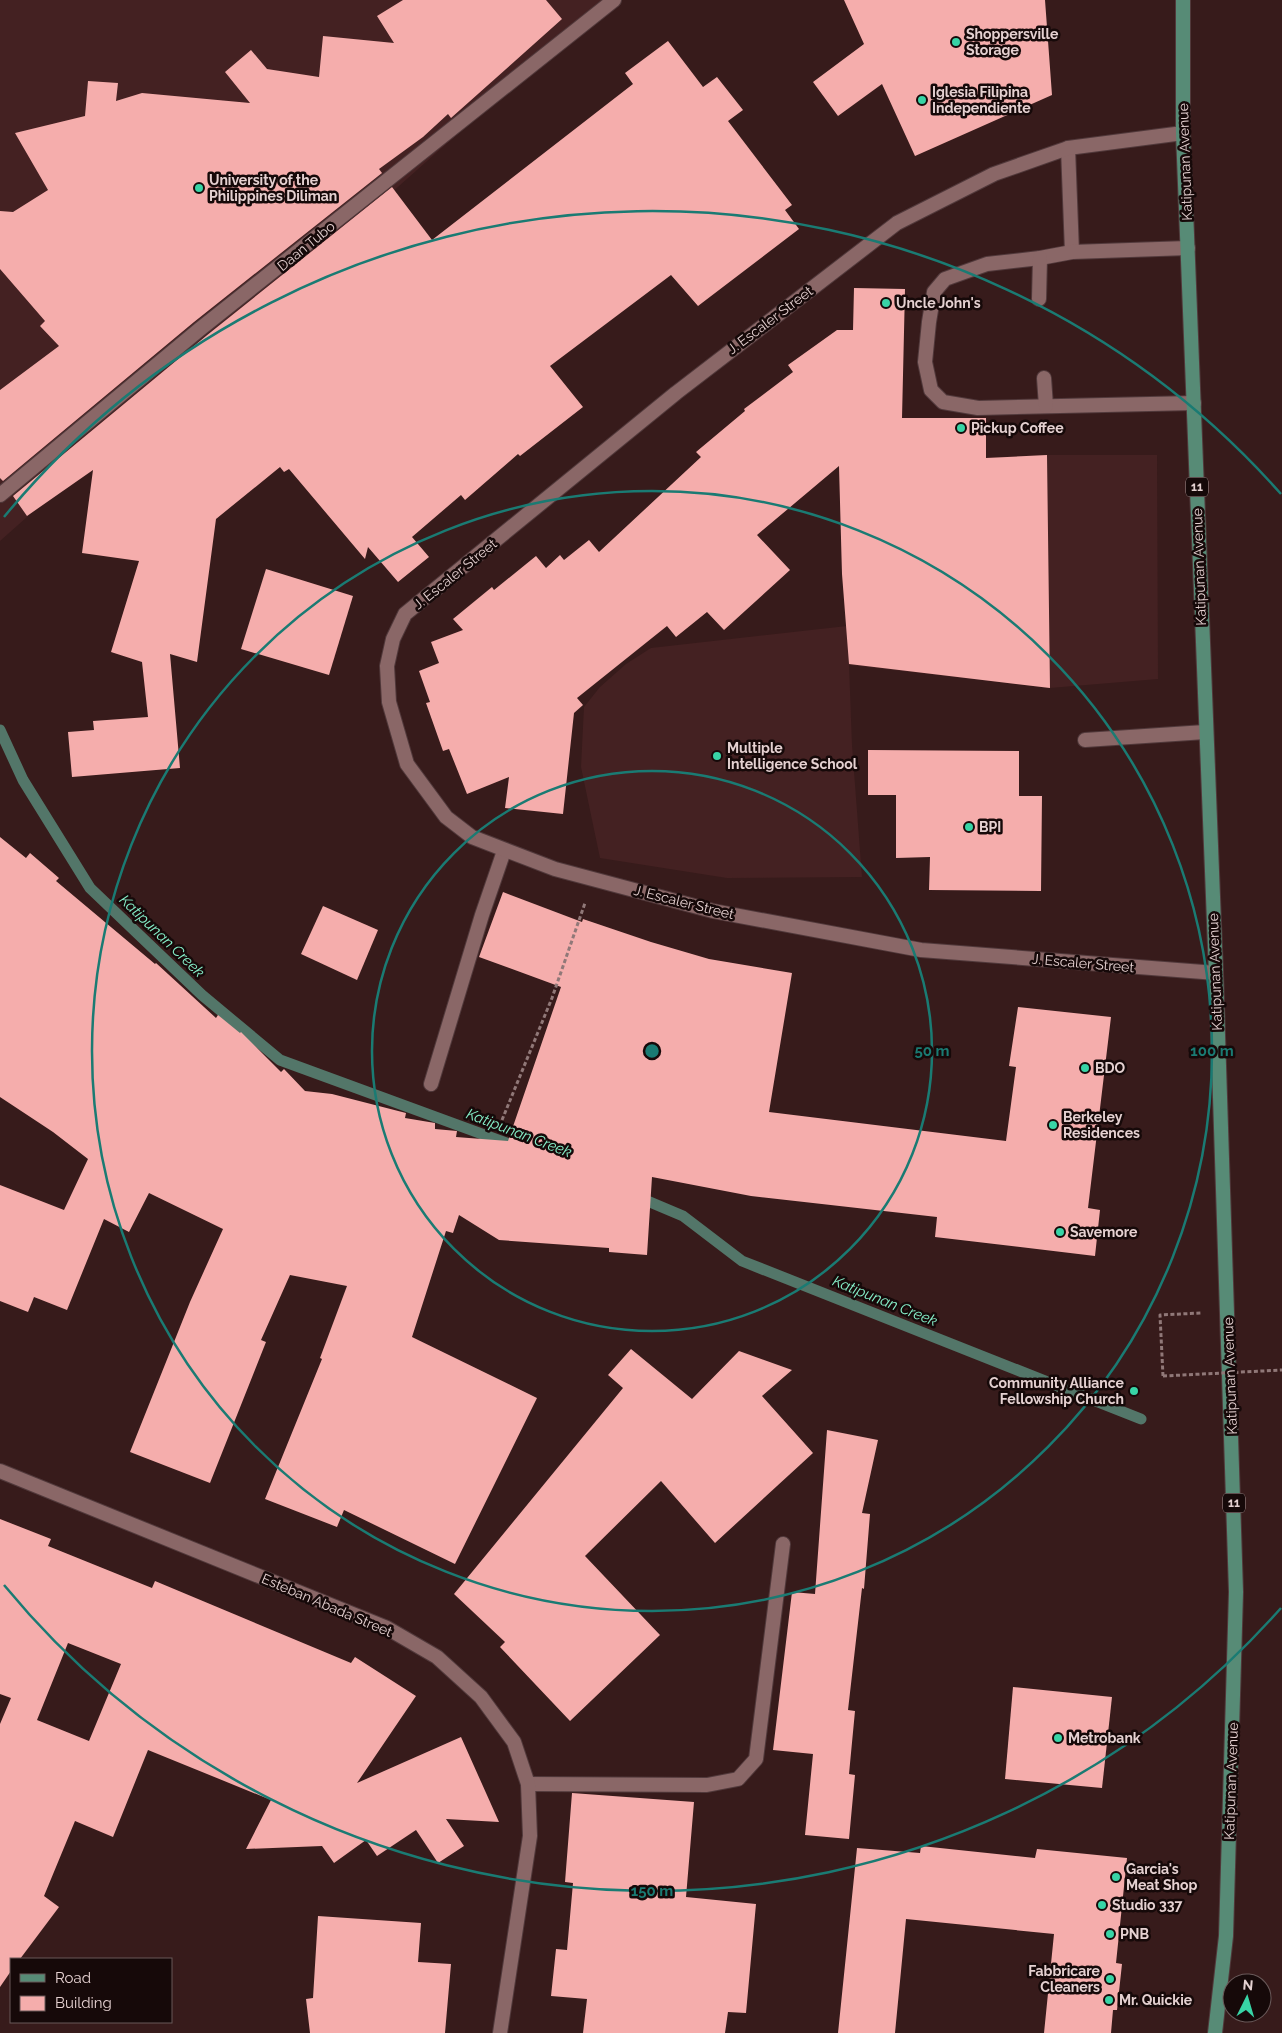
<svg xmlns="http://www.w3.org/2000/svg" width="1282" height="2033" font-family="Raleway,sans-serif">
<rect width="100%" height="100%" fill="#371b1b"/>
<g fill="#442122">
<polygon points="0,0 608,0 0,541"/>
<polygon points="1047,455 1157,455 1158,679 1050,688 849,665 852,745 862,877 727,878 600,858 581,767 584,707 600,687 626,664 651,648 847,626 842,574 839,464"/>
</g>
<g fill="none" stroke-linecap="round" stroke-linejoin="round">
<g stroke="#537669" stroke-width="11">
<polyline points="0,730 23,780 90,888 202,995 280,1060 512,1145"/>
<polyline points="638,1197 683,1216 742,1261 1141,1419"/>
</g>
</g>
<g fill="#f5adac" fill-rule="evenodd">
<polygon points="403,0 546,0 562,19 451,118 448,114 423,137 379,169 382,173 194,322 3,481 0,478 0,390 59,346 40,326 45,321 0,269 0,211 13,212 48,190 15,133 85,116 88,81 118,83 116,101 142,93 250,103 225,72 251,50 267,69 319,77 323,36 394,43 377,16"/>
<polygon points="844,0 1045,0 1052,95 915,156 882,84 838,116 813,82 864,44"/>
<polygon points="668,41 703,87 717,77 743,110 728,121 792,205 785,210 799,229 698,306 671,275 550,366 583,407 520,456 518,454 465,500 461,495 412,537 429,557 398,582 368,547 365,559 289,469 284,472 280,467 216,519 197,662 170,654 180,768 72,777 68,732 94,730 93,721 148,717 142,662 111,652 139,561 82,553 93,470 27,516 13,496 206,336 392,187 432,240 633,84 625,73"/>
<polygon points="854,288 905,289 902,418 986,418 986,458 1047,455 1050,688 849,664 842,574 839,466 757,535 790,570 724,630 707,612 676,637 667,626 577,698 583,705 574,713 563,814 505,808 509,777 467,794 449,749 443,751 426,703 430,702 419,671 439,663 431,642 463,630 453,619 492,587 494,590 536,556 546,568 560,555 564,560 589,540 599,552 701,457 696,452 745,411 744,409 793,372 788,365 837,330 853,330"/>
<polygon points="266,569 353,596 329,675 241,649"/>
<polygon points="868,750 1019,751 1019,796 1042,796 1041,891 929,890 930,857 896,858 896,795 868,795"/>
<polygon points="0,837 26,858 30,853 59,878 56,881 155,964 156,963 216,1018 218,1015 240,1033 241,1032 281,1072 284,1069 305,1091 332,1094 406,1113 405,1118 435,1123 435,1129 457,1131 456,1137 508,1141 561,987 479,957 503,892 582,922 583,919 651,942 709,959 792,973 769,1112 1006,1141 1016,1067 1009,1066 1018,1007 1111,1017 1088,1208 1100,1210 1095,1256 935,1237 937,1217 751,1196 652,1177 647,1255 609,1252 609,1248 499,1240 459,1215 453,1233 446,1231 412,1337 537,1398 455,1564 344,1510 337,1527 265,1499 322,1359 320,1358 347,1286 290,1275 261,1340 266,1342 210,1483 130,1452 190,1302 223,1229 149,1193 129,1232 104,1219 67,1310 34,1297 28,1312 0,1301 0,1185 64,1210 88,1159 53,1132 0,1097"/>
<polygon points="323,906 378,930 357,980 301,954"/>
<polygon points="631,1349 692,1399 739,1351 792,1370 762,1396 813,1453 715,1543 661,1481 585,1556 660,1635 570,1721 500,1647 505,1642 454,1594 623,1388 608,1375"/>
<polygon points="827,1430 878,1440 862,1513 870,1514 864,1589 862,1588 848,1710 855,1711 849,1774 855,1775 849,1839 805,1835 813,1754 773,1750 792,1592 815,1594"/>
<path d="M0 1519 51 1539 48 1546 152 1588 155 1581 351 1663 355 1657 416 1696 357 1783 461 1737 499 1822 446 1819 464 1846 438 1863 416 1830 377 1856 366 1840 334 1863 322 1846 246 1849 271 1800 148 1750 113 1837 75 1821 44 1896 59 1907 20 1959H11V1971L0 1987V1724L11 1698 0 1694ZM68 1643 121 1664 89 1741 37 1720Z"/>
<polygon points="1013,1687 1112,1697 1102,1788 1005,1779"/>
<polygon points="572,1793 694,1802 686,1897 756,1904 746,2013 728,2012 725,2033 583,2033 587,1999 551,1996 556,1949 567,1950 573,1883 565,1882"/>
<polygon points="921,1846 1035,1858 1037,1849 1127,1858 1116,1963 1122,1964 1117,2010 1113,2010 1111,2033 1044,2033 1054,1934 906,1919 895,2033 838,2033 857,1848 920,1853"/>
<polygon points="318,1916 421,1923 418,1962 451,1964 445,2033 310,2033 306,1999 313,1998"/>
</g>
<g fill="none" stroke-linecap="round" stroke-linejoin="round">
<defs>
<g id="service">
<polyline points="1068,148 1072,252"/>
<polyline points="1188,248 1072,252 1040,258 987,264 945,279 934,292 929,322 925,362 931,390 943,402 978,408 1194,403"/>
<polyline points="1039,299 1040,258"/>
<polyline points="1044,378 1046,406"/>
<polyline points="1085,740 1205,732"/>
<polyline points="431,1084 482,915 504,851"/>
<polyline points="528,1784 707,1785 738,1779 756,1759 783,1544"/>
</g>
<g id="minor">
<polyline points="1183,133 1068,148 994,174 897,223 676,393 405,614 393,639 387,666 389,702 407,764 446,817 472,837 555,869 713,911 921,950 1216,973"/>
<polyline points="0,495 200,329 614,0"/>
<polyline points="0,1471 387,1628 437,1657 481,1697 514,1742 528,1784 530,1836 500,2033"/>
</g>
<polyline id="primary" points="1183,0 1183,133 1216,973 1236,1592 1226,1936 1215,2033"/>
</defs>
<use href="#service" stroke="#51393b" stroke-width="16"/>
<use href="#minor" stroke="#51393b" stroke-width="16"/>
<use href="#primary" stroke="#51393b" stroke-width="16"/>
<g stroke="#907878" stroke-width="3" stroke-dasharray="4 2.5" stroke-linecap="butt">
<polyline points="502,1120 552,998 585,903"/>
<polyline points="1163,1376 1160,1315 1201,1313"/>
</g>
<use href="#service" stroke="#8a6767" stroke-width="14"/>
<use href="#minor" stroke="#8a6767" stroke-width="14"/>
<use href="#primary" stroke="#578b76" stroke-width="14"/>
<polyline stroke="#907878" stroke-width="3" stroke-dasharray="4 2.5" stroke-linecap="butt" points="1163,1376 1282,1370"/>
</g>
<g fill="none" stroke="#1a7b73" stroke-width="2.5">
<circle cx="652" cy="1051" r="280"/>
<circle cx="652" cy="1051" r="560"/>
<path d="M1281 1608A840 840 0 0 1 4 1585M4 517A840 840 0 0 1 1281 494"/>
</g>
<g fill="#38d4a6" stroke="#160909" stroke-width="2">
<circle cx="956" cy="42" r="5"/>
<circle cx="922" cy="100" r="5"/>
<circle cx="199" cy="188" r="5"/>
<circle cx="886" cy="303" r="5"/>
<circle cx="961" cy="428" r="5"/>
<circle cx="717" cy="756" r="5"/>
<circle cx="969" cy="827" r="5"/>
<circle cx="1085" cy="1068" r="5"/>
<circle cx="1053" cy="1125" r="5"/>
<circle cx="1060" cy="1232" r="5"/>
<circle cx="1134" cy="1391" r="5"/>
<circle cx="1058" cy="1738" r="5"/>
<circle cx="1116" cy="1877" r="5"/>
<circle cx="1102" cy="1905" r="5"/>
<circle cx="1110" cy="1934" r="5"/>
<circle cx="1110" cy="1979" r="5"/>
<circle cx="1109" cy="2000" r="5"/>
</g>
<g text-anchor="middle" stroke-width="5" stroke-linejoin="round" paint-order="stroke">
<g fill="#160909" stroke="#a79595" stroke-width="1">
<rect x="1186" y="477.5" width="22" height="19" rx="4"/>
<rect x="1223" y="1493.5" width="22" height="19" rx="4"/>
</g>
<g font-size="12" font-weight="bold" fill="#e5d1d1">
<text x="1197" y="491">11</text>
<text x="1234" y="1507">11</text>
</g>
<g font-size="14" font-weight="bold" fill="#e5d1d1" stroke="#160909" text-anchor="start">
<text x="966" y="39">Shoppersville<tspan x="966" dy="16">Storage</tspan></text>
<text x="932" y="97">Iglesia Filipina<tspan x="932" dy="16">Independiente</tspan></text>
<text x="209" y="185">University of the<tspan x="209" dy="16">Philippines Diliman</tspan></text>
<text x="896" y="308">Uncle John's</text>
<text x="971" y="433">Pickup Coffee</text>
<text x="727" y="753">Multiple<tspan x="727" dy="16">Intelligence School</tspan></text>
<text x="979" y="832">BPI</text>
<text x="1095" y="1073">BDO</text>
<text x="1063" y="1122">Berkeley<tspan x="1063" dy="16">Residences</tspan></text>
<text x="1070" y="1237">Savemore</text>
<text x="1124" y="1388" text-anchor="end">Community Alliance<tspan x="1124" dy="16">Fellowship Church</tspan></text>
<text x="1068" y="1743">Metrobank</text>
<text x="1126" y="1874">Garcia's<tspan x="1126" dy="16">Meat Shop</tspan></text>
<text x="1112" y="1910">Studio 337</text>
<text x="1120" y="1939">PNB</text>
<text x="1100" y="1976" text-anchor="end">Fabbricare<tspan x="1100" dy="16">Cleaners</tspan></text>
<text x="1119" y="2005">Mr. Quickie</text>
</g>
<g font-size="14" fill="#e5d1d1" stroke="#160909">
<text transform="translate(1185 162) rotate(-92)" y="5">Katipunan Avenue</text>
<text transform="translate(306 246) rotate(-39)" y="5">Daan Tubo</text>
<text transform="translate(770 320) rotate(-37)" y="5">J. Escaler Street</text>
<text transform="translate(1199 567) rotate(-92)" y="5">Katipunan Avenue</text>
<text transform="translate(455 574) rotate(-39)" y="5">J. Escaler Street</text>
<text transform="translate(684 902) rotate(14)" y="5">J. Escaler Street</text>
<text transform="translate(1083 963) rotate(5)" y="5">J. Escaler Street</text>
<text transform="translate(1215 972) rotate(-92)" y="5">Katipunan Avenue</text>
<text transform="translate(1230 1376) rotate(-92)" y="5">Katipunan Avenue</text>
<text transform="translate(327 1605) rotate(23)" y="5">Esteban Abada Street</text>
<text transform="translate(1231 1781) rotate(-88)" y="5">Katipunan Avenue</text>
</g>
<g font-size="15" font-style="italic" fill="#88f3cc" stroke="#160909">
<text transform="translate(162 936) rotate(44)" y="5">Katipunan Creek</text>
<text transform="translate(519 1133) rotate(21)" y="5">Katipunan Creek</text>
<text transform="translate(885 1301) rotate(22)" y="5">Katipunan Creek</text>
</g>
</g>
<circle cx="652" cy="1051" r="8" fill="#1a7b73" stroke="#160909" stroke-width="2.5"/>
<g font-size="15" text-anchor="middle" font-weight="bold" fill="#1a7b73" stroke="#160909" stroke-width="5" stroke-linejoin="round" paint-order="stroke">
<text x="932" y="1056">50 m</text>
<text x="1212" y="1056">100 m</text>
<text x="652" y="1896">150 m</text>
</g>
<rect x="10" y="1958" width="162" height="65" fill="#160909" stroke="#695959"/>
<rect x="20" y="1974" width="25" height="8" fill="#578b76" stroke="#695959"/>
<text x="55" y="1983" font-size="15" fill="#e5d1d1">Road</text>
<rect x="20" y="1996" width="25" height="15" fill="#f5adac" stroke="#695959"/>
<text x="55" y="2008" font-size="15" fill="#e5d1d1">Building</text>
<g transform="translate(1247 1998) rotate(5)"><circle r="24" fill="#160909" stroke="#695959"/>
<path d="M0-4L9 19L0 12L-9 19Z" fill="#38d4a6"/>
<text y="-8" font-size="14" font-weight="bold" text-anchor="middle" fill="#e5d1d1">N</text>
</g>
</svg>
